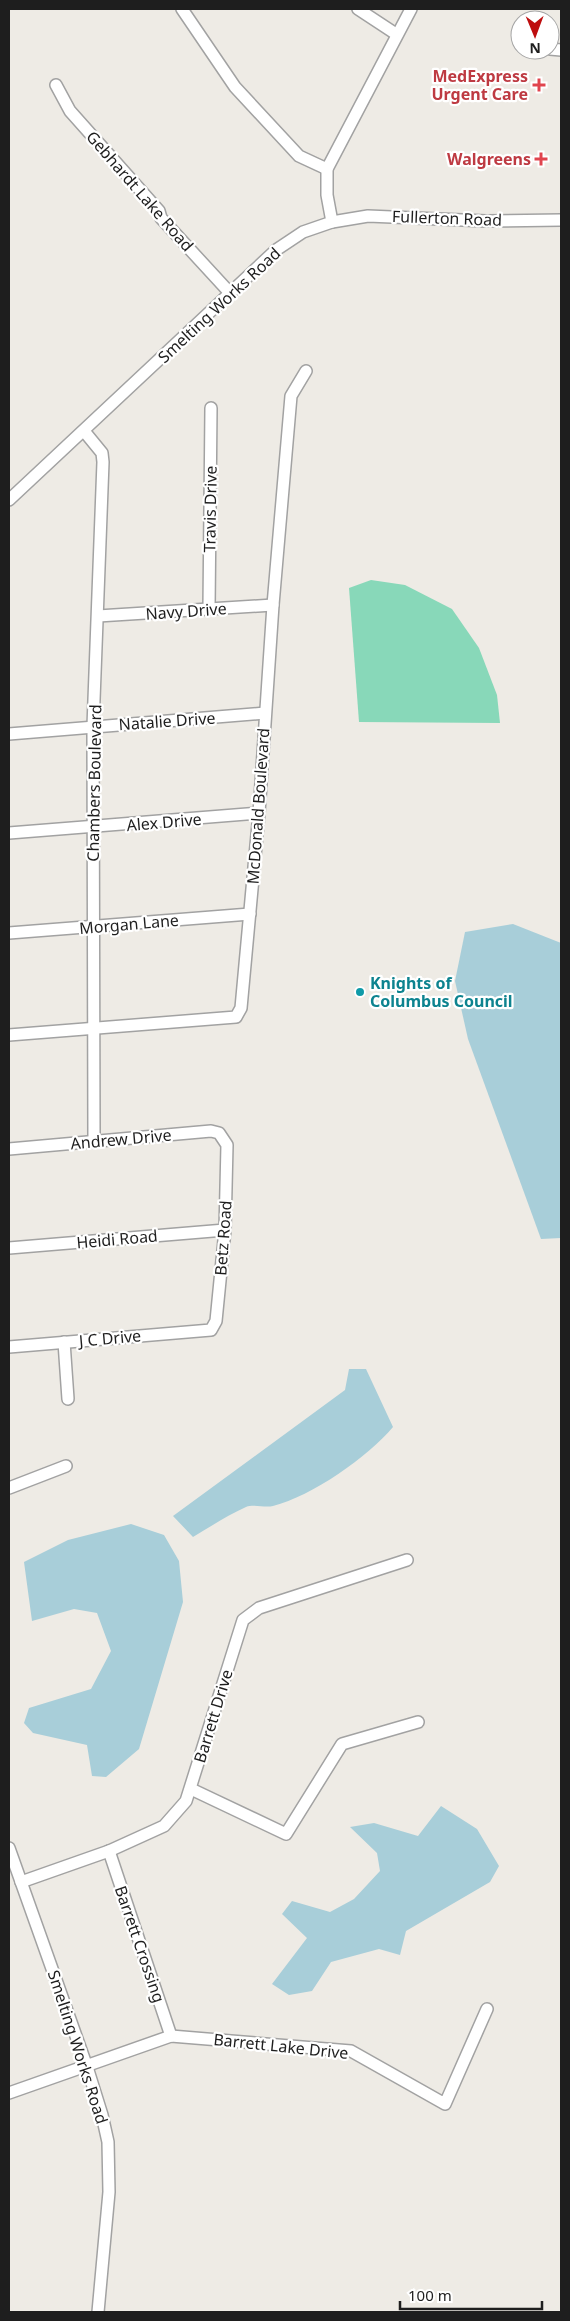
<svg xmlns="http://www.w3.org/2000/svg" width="570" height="2321" font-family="'Noto Sans',sans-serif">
<rect width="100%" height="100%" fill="#eeebe5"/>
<polygon fill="#88d8b9" points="371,580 405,585 452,609 479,648 497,695 500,723 359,722 349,588"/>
<g fill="#a8ced9">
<polygon points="513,924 561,943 561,1238 541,1239 468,1039 455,981 465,932"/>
<path d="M349 1369H366L393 1427C368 1457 312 1496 273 1506 265 1508 254 1504 246 1507 228 1515 210 1527 193 1537L173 1516 345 1390Z"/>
<polygon points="131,1524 164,1535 179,1561 183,1602 139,1749 106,1777 92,1776 87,1745 33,1733 24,1723 29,1708 91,1689 111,1651 97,1613 74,1609 32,1621 24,1562 68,1540"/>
<polygon points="441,1806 477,1829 499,1866 490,1882 406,1931 400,1955 379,1949 331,1962 312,1991 289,1995 272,1984 307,1938 282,1914 292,1901 330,1912 354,1899 380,1871 377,1853 350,1827 374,1823 418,1836"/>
</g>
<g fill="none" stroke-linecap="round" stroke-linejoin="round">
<defs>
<g id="minor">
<polyline points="182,9 235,87 299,156 327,169"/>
<polyline points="358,9 396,34"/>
<polyline points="550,49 561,50"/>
<polyline points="56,85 70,111 159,211 161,218 230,293"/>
<polyline points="332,222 368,216 486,221 561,220"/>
<polyline points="84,431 102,453 103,462 93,726 94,1141"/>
<polyline points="9,500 276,250 303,232 332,222 327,195 327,169 411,9"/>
<polyline points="209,609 211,408"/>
<polyline points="98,616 273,605"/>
<polyline points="9,734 265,713"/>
<polyline points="9,833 259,813"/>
<polyline points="9,933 250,914"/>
<polyline points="9,1035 236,1017 241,1008 259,813 273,605 291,396 306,371"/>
<polyline points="9,1149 211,1131 219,1133 227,1145 225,1230 216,1321 211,1330 9,1347"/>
<polyline points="9,1248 225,1230"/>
<polyline points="64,1342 68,1399"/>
<polyline points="9,1488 66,1466"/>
<polyline points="191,1789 286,1834 342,1744 418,1722"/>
<polyline points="9,1848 87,2067 102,2115 108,2142 109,2192 98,2312"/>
<polyline points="109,1851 171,2036"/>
<polyline points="21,1882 109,1851 164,1826 186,1801 243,1620 259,1608 407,1560"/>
<polyline points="9,2093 171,2036 351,2051 445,2104 487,2009"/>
</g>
</defs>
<use href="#minor" stroke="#a2a2a2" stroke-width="14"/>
<use href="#minor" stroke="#fff" stroke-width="11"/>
</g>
<g fill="#e0444e" stroke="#fff" stroke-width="2">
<path d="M536.5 77.5h5v5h5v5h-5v5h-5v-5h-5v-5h5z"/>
<path d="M538.5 151.5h5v5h5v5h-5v5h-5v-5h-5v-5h5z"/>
</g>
<circle fill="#0f9aa8" stroke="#fff" stroke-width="2" cx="360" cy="992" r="5"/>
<g text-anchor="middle" stroke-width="4.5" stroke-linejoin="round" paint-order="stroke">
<g font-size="16" font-weight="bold" fill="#be3a42" stroke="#fff" text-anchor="end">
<text x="528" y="82">MedExpress<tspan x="528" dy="18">Urgent Care</tspan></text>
<text x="531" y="165">Walgreens</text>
</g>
<g font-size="16" fill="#1e1e1e" stroke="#fff">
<text transform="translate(140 191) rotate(49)" y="6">Gebhardt Lake Road</text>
<text transform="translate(447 218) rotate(2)" y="6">Fullerton Road</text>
<text transform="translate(219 305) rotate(-43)" y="6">Smelting Works Road</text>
<text transform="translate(210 509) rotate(-89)" y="6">Travis Drive</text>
<text transform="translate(186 611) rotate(-4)" y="6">Navy Drive</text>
<text transform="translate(167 721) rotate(-4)" y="6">Natalie Drive</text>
<text transform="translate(94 783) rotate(-89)" y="6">Chambers Boulevard</text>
<text transform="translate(258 806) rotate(-86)" y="6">McDonald Boulevard</text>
<text transform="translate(164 822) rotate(-5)" y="6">Alex Drive</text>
<text transform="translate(129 924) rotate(-5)" y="6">Morgan Lane</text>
<text transform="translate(121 1139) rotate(-5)" y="6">Andrew Drive</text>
<text transform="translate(223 1238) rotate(-86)" y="6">Betz Road</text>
<text transform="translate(117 1239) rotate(-5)" y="6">Heidi Road</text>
<text transform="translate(110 1338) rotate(-5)" y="6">J C Drive</text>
<text transform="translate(213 1716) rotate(-73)" y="6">Barrett Drive</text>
<text transform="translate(140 1944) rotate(71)" y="6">Barrett Crossing</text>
<text transform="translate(281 2046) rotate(6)" y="6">Barrett Lake Drive</text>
<text transform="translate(78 2047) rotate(72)" y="6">Smelting Works Road</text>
</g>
<g font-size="16" font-weight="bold" fill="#0d838f" stroke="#fff" text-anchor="start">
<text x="370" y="989">Knights of<tspan x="370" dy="18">Columbus Council</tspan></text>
</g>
</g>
<rect width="570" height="2321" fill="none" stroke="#1e1e1e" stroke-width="20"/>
<g transform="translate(535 35) rotate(179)"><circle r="24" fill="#ffffff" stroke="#a5a5a5"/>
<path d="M0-4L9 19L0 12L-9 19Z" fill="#be0e0f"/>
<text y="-8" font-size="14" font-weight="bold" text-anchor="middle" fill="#1e1e1e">N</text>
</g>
<path d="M400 2301v8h142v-8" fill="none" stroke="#1e1e1e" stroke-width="2.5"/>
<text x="408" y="2301" font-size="15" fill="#1e1e1e" stroke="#ffffff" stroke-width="4" paint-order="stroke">100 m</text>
</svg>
